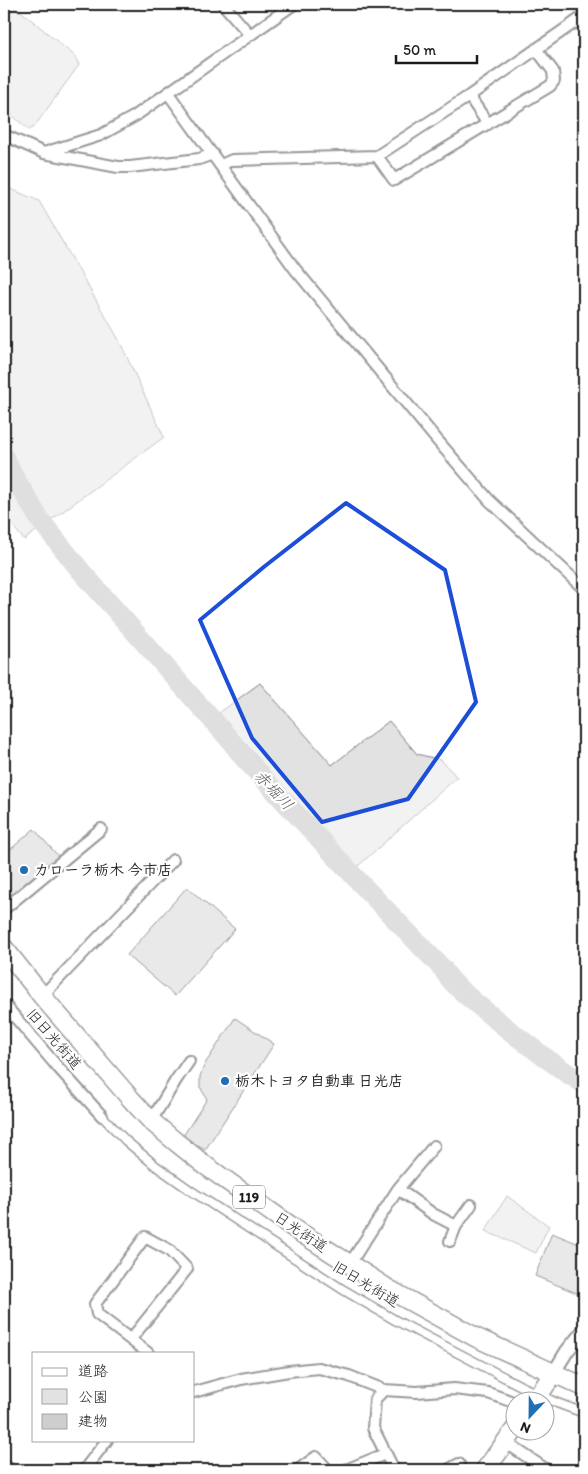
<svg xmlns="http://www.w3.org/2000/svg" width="588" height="1474" font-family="Itim,'Klee One',sans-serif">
	<rect width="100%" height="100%" fill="#fff"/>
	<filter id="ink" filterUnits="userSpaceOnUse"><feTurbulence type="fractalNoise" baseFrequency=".02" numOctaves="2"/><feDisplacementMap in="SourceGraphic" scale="10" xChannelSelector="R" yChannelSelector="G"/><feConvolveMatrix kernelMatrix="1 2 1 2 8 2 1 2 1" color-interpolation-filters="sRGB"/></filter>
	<g filter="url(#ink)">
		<!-- green -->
		<path fill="#e2e2e2" stroke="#7f7f7f" d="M17,8L75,56L79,65L34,127L29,130L4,108V21L10,11Z
			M4,186L39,201L119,340L164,437L24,540L15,529L4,509Z
			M260,683L332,765L389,721L417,754L441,760L457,777L357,867L308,816L219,713Z
			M507,1196L549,1226L536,1253L485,1231Z"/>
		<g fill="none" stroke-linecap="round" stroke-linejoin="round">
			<!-- river -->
			<path stroke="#b8b8b8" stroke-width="20" d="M4,457L18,485H19L40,520L81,571L230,740L243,757L366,889L443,969C451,984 471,999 484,1010C516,1036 549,1062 584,1084"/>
		</g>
		<!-- building -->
		<path fill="#cecece" stroke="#1c1c1c" d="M34,829L59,857L4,905V886L5,885L4,883V855Z
			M187,887L235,929L175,996L127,955Z
			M235,1018L274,1044L205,1150L183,1136L207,1099L200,1087V1076L205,1064Z
			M552,1233L584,1246V1296L535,1276Z"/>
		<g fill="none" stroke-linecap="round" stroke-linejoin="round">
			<!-- pedestrian casing -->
			<g stroke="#1c1c1c" stroke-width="11">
				<path id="pedestrian" d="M102,1116L126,1141L156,1166L190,1190L342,1289L395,1320L521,1386L557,1403L584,1413"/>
			</g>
			<!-- minor casing -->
			<g stroke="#1c1c1c" stroke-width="14">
				<path id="minor" d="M223,4L250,35
					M168,93L295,269L437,440L489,500L584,589
					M469,96L488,124
					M4,135L44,153L118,167H130L199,159L213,154
					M44,153L101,135L135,116L294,4
					M377,156L394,180L550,86L554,81L553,71L536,49
					M221,165L232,160L377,156L469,96L584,16
					M4,909L101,829
					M42,996L173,860
					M4,1004L55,1064L102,1116
					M151,1121L176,1080L189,1061
					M398,1189L433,1214L456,1226
					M450,1241L456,1226L471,1205
					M349,1265L398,1189L434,1146
					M131,1339L187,1269L169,1250L145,1237L95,1304L97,1314L148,1353
					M384,1390L375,1399L373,1428L394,1470
					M194,1392L241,1379L289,1371L319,1368L349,1376L384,1390L417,1392L454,1389L488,1393L516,1403
					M505,1442L547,1470
					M84,1470L107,1440
					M298,1470L316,1457L328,1470
					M346,1470L385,1454
					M448,1470L459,1464"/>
			</g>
			<!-- tertiary casing -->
			<g stroke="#1c1c1c" stroke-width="16">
				<path id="tertiary" d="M553,1374L567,1351L584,1330
					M4,1466L9,1470"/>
			</g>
			<!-- trunk casing -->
			<g stroke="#1c1c1c" stroke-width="21">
				<path id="trunk" d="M4,948L42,996L130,1098L151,1121L176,1142L206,1166L298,1231L390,1290L477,1338L584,1387
					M534,1402L553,1374
					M485,1470L516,1428"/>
			</g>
			<!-- pedestrian -->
			<use href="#pedestrian" stroke="#fff" stroke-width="8"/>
			<!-- minor -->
			<use href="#minor" stroke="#fff" stroke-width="10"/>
			<!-- tertiary -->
			<use href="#tertiary" stroke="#fff" stroke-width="12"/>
			<!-- trunk -->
			<use href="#trunk" stroke="#fff" stroke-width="18"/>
		</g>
	</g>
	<!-- marked area -->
	<path d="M0 0H588V1474H0ZM346,503L445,570L476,702L408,799L322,822L252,738L200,620L265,566Z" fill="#fff" fill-opacity=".55" fill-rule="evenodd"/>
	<path fill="none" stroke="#1d4ed8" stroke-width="4" stroke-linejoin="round" d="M346,503L445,570L476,702L408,799L322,822L252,738L200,620L265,566Z"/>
	<!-- markers -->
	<g fill="#1f6fb2" stroke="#fff" stroke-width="2">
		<circle cx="24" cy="870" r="5"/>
		<circle cx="225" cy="1081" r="5"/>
	</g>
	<g text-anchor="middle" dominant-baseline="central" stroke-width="4.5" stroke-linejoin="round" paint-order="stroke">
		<!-- shield labels -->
		<rect fill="#fff" stroke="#606060" stroke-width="1" x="233" y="1185.5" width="32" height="23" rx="4"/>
		<g font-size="14" font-weight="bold" fill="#1c1c1c">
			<text x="249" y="1197">119</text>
		</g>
		<!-- poi labels -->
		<g font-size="15" font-weight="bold" fill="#1c1c1c" stroke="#fff" text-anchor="start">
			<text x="34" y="870">カローラ栃木 今市店</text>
			<text x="235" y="1081">栃木トヨタ自動車 日光店</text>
		</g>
		<!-- street labels -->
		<g font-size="15" fill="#1c1c1c" stroke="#fff">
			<text transform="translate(54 1039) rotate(49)">旧日光街道</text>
			<text transform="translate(301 1232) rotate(34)">日光街道</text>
			<text transform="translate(366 1284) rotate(31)">旧日光街道</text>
		</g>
		<!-- water labels -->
		<g font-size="16" font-style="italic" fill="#5a5a5a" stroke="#fff">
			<text transform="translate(274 790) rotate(47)">赤堀川</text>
		</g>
	</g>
	<!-- margin -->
	<rect width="588" height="1474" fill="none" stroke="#fff" stroke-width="20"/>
	<rect x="10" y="10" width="568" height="1454" fill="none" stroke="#1c1c1c" stroke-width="2" filter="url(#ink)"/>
	<!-- legend -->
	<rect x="32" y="1352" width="162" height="90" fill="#ffffff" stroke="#a4a4a4"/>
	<rect x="42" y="1368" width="25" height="8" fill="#ffffff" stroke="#a4a4a4"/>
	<text x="78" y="1376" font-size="15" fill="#1c1c1c">道路</text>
	<rect x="42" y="1389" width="25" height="15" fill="#e2e2e2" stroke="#a4a4a4"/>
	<text x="78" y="1402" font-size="15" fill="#1c1c1c">公園</text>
	<rect x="42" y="1414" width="25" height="15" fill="#cecece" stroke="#a4a4a4"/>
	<text x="78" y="1426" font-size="15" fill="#1c1c1c">建物</text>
	<!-- north arrow -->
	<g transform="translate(530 1416) rotate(202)"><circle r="24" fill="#ffffff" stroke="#a4a4a4"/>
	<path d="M0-4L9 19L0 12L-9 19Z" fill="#1f6fb2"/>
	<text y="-8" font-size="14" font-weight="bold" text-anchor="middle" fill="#1c1c1c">N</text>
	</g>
	<!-- scale -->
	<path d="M396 55v8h81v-8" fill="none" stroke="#1c1c1c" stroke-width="2.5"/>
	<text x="403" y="55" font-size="15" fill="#1c1c1c" stroke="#ffffff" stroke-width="4" paint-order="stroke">50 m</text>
</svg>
